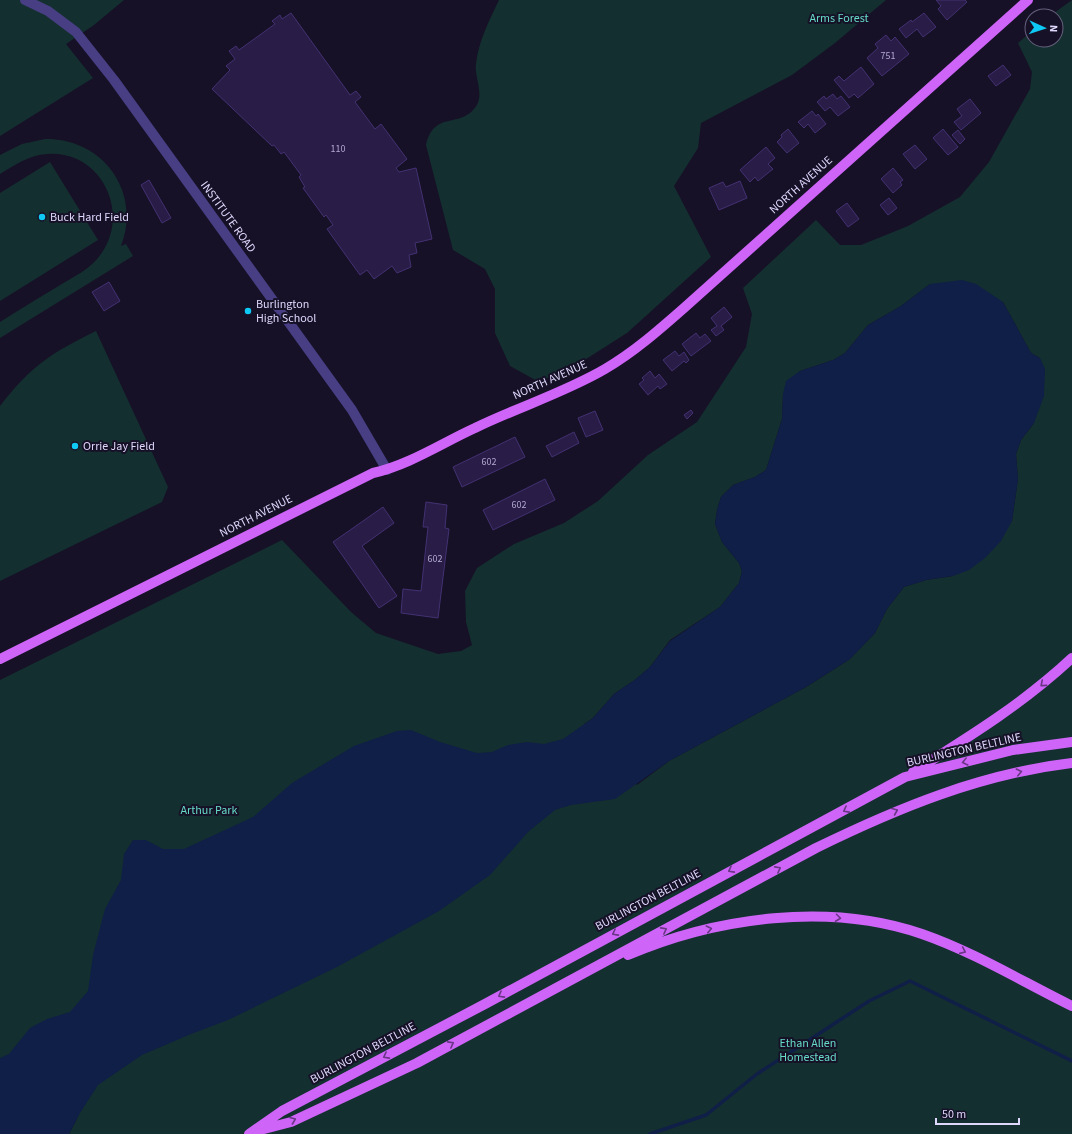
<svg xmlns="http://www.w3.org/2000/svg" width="1072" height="1134" font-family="'Source Sans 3',sans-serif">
	<rect width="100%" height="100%" fill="#161127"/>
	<!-- green -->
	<path fill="#142f30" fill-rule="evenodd" d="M0,0H124L94,25L66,44L93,78L0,136Z
		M499,0H886L835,43L792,75L701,123L698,148L674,186L711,257L627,333L583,361L539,382L510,366L495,333V289L485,269L453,250L426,145C434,111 458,128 474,109C486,96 474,78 476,64C478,42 490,19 499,0Z
		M1072,0V1134H69L77,1119L0,1134V680L282,540L351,612L376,633L438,654L461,651L472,645L466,622L465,591L477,568L514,544L564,523L598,501L648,455L697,422L746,347L752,314L743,288L816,220L840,245H861L908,226L960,197L989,162L1030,89L1032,72L1018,43L1032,31V40H1056V16H1050ZM930,284L1003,302L1031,353L1040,358L1034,423L1021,440L1016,454L1018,479L1012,521L953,576L926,580L904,587L887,609L875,633L850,659L806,687L669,761L637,785L584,724L593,718L614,694L636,679L650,667L670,640L720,607L739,583L742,571L739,563L722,542L715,524L717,510L721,497L733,485L755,477L766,470L782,419L783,394L800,371L833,360L845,353L868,325L901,306Z
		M45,139C103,138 142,192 121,246L126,244L133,256L0,338V322C19,310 38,298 57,287C73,277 91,269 101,254C131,212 101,150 47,154C29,155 15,165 0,174V155L22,144Z
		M50,162L98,240L0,301V193Z
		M96,331L168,487L162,502L0,581V406C31,366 51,353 96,331Z"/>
	<!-- water -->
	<path fill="#0f1f47" d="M962,280L976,284L1003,302L1031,353L1040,358L1045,369L1044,396L1034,423L1021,440L1016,454L1018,479L1012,521L1001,541L985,558L969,570L953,576L926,580L904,587L887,609L875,633L850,659L806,687L669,761L615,799L571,805L555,810L528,832L490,875L439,911L337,967L228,1020L191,1034L142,1055L98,1085L80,1113L69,1134H0V1058L9,1054L30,1028L47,1019L70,1012L88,991L93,955L105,909L121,880L124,854L133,840H146L163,849H184L253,817L292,783L354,746L397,731L411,730L440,742L477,753L492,752L508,745L527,742L544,744L563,739L593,718L614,694L636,679L650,667L670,641L720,607L739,583L742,571L739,563L722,542L715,524L717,510L721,497L733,485L755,477L766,470L782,419L783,394L786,381L800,371L833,360L845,353L868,325L901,306L930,284Z"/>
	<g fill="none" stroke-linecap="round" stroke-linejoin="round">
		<!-- stream -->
		<path stroke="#0f1f47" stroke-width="3.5" d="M650,1134L706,1115L757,1074L869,1001L910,981L1072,1061"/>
	</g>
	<!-- building -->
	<path fill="#291d47" stroke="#433172" d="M936,0H965L967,2L947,20L938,9L941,6Z
		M291,13L350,95L356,91L361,97L355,102L375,129L381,124L407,159L396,168L399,172L416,168L432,239L415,243L417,253L409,255L411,267L397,273L392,266L374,279L367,270L360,275L327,229L333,225L326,215L324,217L303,188L305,187L299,177L301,175L284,152L281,154L274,145L272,146L212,89L230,70L226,66L235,59L229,51L236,46L239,50L275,24L272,21L280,15L282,19Z
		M924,13L936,27L923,37L917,29L906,38L899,29L911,20L912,22Z
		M886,35L891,41L895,37L909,54L882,76L867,58L878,48L875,44Z
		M1003,65L1011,75L996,86L988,76Z
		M861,67L874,84L858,98L854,94L849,98L834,80L839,76L844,81Z
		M833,94L837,99L841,96L850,107L838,116L830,107L825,111L817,102L824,96L826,99Z
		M970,99L981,113L961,130L954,122L962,116L957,109Z
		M812,111L816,116L818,114L826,124L815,133L808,124L804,128L798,122Z
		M788,129L799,143L787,153L777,142L782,137L781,135Z
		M943,129L958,147L948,155L933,138Z
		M958,130L965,139L960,144L952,135Z
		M915,145L927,159L915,169L903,154Z
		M766,147L775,158L768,164L773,169L758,181L755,177L750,182L740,170Z
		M893,168L903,180L900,182L902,185L893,193L881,179Z
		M149,180L171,218L162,223L141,185Z
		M740,181L747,198L719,210L709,188L723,182L726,187Z
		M889,198L897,208L888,215L880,205Z
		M847,203L859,219L848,227L836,211Z
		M109,282L120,301L104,311L92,292Z
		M724,307L732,317L721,326L724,330L716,336L711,330L717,326L711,318Z
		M696,333L700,338L705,334L711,341L691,356L682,344Z
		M675,351L679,356L684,352L689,360L686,363L684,361L672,371L663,360Z
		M650,371L655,378L659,374L667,384L660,389L658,386L648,395L639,384L644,380L642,378Z
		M691,410L693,413L687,419L684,415Z
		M595,411L603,430L586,437L578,418Z
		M574,432L579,443L552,457L546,446Z
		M515,437L525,457L462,487L453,467Z
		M545,479L555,500L493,530L483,510Z
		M426,502L447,505L445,528L449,529L438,618L401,613L403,589L421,591L428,527H423Z
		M383,507L394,523L362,546L397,596L379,608L333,542Z"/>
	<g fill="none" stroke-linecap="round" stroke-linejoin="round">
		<!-- minor -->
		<path stroke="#473e83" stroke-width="10" d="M25,0L48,11L76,32L114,80L352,410L387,470"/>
		<!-- major -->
		<path stroke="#ce64f8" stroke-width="10" d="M0,659L373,473C409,465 442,443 475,428C518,407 564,393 605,369C634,352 659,330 684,308L1028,0
			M913,772C969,737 1024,703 1072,658
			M628,955C717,917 829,902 922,934C974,952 1023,982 1072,1006
			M260,1130L291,1122L417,1063L816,848C898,808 980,774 1072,763
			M249,1134L282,1111L485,1004L905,777L1013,750L1072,742"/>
	</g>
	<!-- one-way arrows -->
	<defs><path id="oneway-chevron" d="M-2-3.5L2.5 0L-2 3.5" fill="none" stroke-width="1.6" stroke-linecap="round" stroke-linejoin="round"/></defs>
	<g stroke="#693685">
		<use href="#oneway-chevron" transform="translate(1043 684) rotate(140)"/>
		<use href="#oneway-chevron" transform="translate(965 762) rotate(166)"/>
		<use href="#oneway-chevron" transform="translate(1019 772) rotate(-13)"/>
		<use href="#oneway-chevron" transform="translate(846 810) rotate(152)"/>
		<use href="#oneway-chevron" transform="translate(895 811) rotate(-23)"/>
		<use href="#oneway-chevron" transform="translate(778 869) rotate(-28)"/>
		<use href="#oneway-chevron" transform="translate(731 870) rotate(152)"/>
		<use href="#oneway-chevron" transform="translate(838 918) rotate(7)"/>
		<use href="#oneway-chevron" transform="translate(709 929) rotate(-13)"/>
		<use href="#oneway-chevron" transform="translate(664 930) rotate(-28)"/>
		<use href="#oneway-chevron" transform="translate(615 933) rotate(152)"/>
		<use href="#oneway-chevron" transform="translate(963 951) rotate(24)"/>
		<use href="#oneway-chevron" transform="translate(501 995) rotate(151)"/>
		<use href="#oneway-chevron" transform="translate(451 1044) rotate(-28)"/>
		<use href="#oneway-chevron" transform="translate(386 1056) rotate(152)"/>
		<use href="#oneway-chevron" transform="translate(293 1120) rotate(-21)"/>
	</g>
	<!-- markers -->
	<g fill="#0dc9f4" stroke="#161127" stroke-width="1.5">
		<circle cx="42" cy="217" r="4"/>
		<circle cx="248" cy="311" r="4"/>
		<circle cx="75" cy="446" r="4"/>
	</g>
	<g text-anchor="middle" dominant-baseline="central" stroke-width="4" stroke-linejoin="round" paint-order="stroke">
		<!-- number labels -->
		<g font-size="10" fill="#b2a9d0">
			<text x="888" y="56">751</text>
			<text x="338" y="149">110</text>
			<text x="489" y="462">602</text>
			<text x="519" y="505">602</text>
			<text x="435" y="559">602</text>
		</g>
		<!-- park labels -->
		<g font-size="12" fill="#66dbc8" stroke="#161127">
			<text x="839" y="18">Arms Forest</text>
			<text x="209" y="810">Arthur Park</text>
			<text x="808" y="1043">Ethan Allen<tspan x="808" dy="14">Homestead</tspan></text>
		</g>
		<!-- street labels -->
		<g font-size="12" fill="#dfd8fd" stroke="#161127">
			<text transform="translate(801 185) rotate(-42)">NORTH AVENUE</text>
			<text transform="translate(228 217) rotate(54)">INSTITUTE ROAD</text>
			<text transform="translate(550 380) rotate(-24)">NORTH AVENUE</text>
			<text transform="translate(256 516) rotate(-27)">NORTH AVENUE</text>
			<text transform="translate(964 750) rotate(-13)">BURLINGTON BELTLINE</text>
			<text transform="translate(648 900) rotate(-28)">BURLINGTON BELTLINE</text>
			<text transform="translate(363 1053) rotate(-28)">BURLINGTON BELTLINE</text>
		</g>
		<!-- poi labels -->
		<g font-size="12" fill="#dfd8fd" stroke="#161127" text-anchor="start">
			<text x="50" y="217">Buck Hard Field</text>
			<text x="256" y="304">Burlington<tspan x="256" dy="14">High School</tspan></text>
			<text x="83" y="446">Orrie Jay Field</text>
		</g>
	</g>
	<!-- north arrow -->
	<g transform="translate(1044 28) rotate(93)"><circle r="19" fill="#161127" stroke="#66617d"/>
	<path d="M0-3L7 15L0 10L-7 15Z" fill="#0dc9f4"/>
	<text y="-6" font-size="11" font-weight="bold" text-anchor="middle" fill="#dfd8fd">N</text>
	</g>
	<!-- scale -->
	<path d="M936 1118v6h83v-6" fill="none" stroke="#dfd8fd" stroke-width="2"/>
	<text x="942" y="1118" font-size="12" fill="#dfd8fd" stroke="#161127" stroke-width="3" paint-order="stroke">50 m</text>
</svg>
